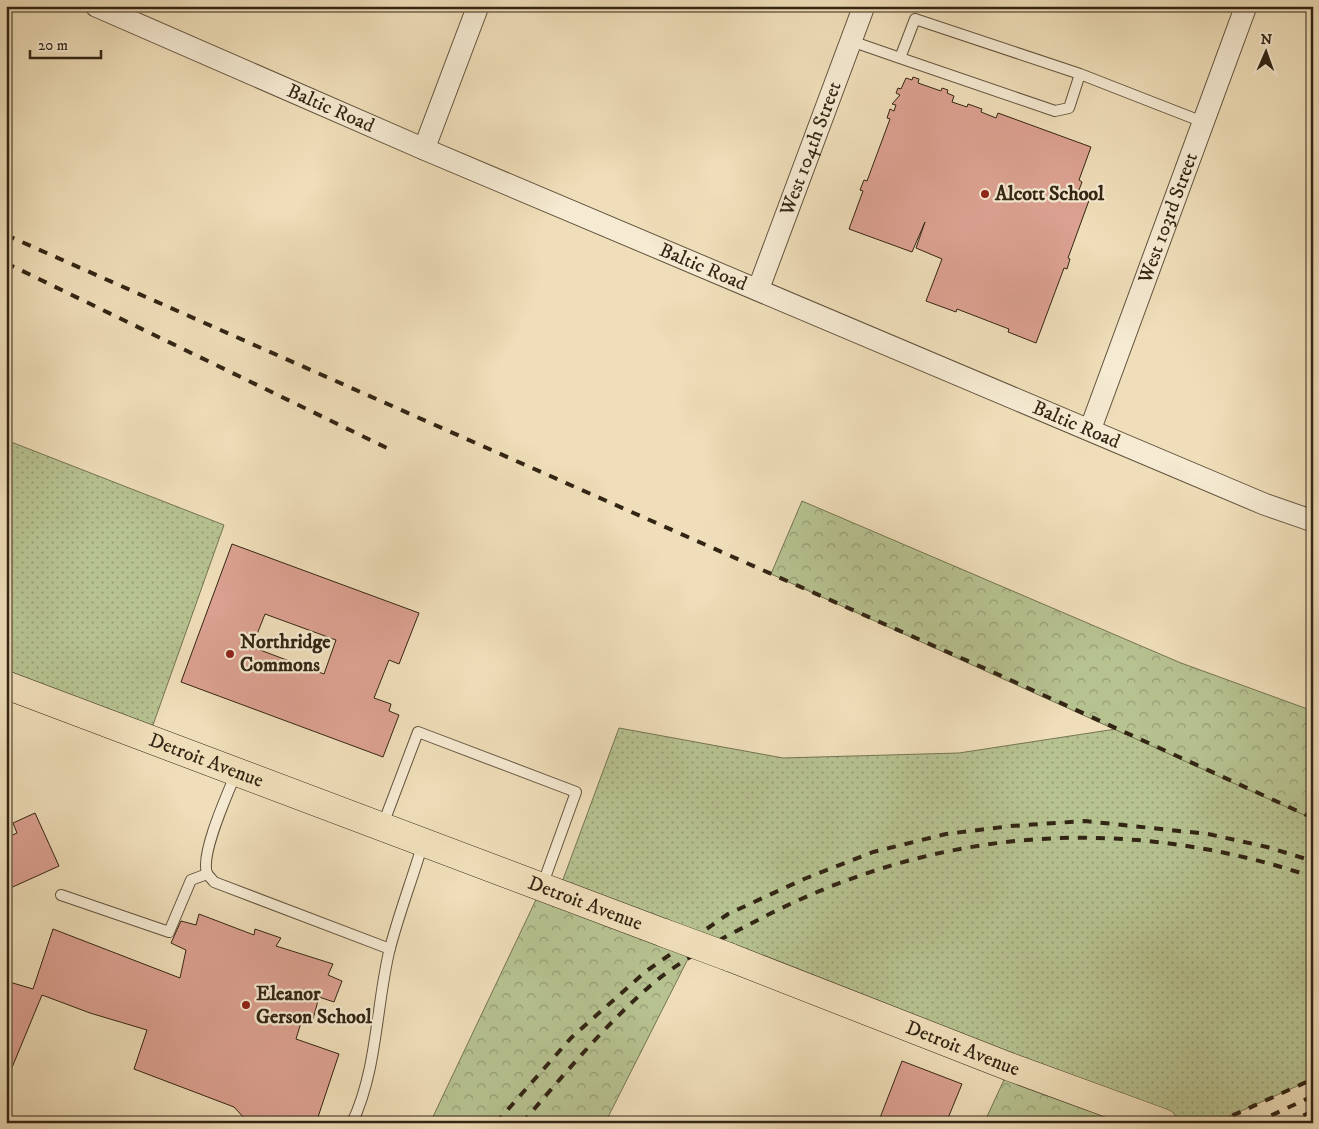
<svg xmlns="http://www.w3.org/2000/svg" width="1319" height="1129" font-family="'IM FELL DW Pica',serif">
	<defs>
		<pattern id="grass-dots" width="8" height="8" patternUnits="userSpaceOnUse" patternTransform="scale(1.25)"><rect width="8" height="8" fill="#b7c291"/><path d="M2 2h.1M6 6h.1" fill="none" stroke="#959d75" stroke-width="1.8" stroke-linecap="round"/></pattern>
		<pattern id="forest-crowns" width="20" height="18" patternUnits="userSpaceOnUse" patternTransform="scale(1.25)"><rect width="20" height="18" fill="#b7c291"/><path d="M2 6a3 3 0 1 1 6 0M12 15a3 3 0 1 1 6 0" fill="none" stroke="#959d75"/></pattern>
	</defs>
	<rect width="100%" height="100%" fill="#efdeb9"/>
	<filter id="stains"><feTurbulence type="fractalNoise" baseFrequency=".004" numOctaves="4"/><feColorMatrix values="0 0 0 0 .2 0 0 0 0 .09 0 0 0 0 .02 0 0 0 .5 -.17"/></filter>
	<radialGradient id="worn" r=".72"><stop offset=".6" stop-color="#630" stop-opacity="0"/><stop offset="1" stop-color="#630" stop-opacity=".3"/></radialGradient>
	<!-- grass -->
	<path fill="url(#grass-dots)" stroke="#757452" d="M6,440L224,525L148,739L6,685Z
		M619,728L783,758L959,753L1116,729L1313,818V1079L1214,1123H1163L558,893Z"/>
	<!-- forest -->
	<path fill="url(#forest-crowns)" stroke="#757452" d="M802,501L1181,663L1313,711V819L771,574Z
		M542,887L695,945L605,1123H430Z
		M1010,1067L1163,1123H984Z"/>
	<!-- building -->
	<path fill="#dca191" stroke="#332514" fill-rule="evenodd" d="M913,77L919,79L918,83L941,91L942,88L948,90L947,93L954,96L952,102L967,107L968,104L982,109L981,112L996,118L998,113L1091,147L1079,180L1082,182L1079,190L1091,195L1068,258L1070,259L1067,269L1064,268L1036,343L1008,332L1009,329L957,309L956,312L926,301L942,259L916,248L925,222L912,252L849,229L863,191L860,190L864,180L867,181L890,119L887,118L890,109L894,111L896,105L892,104L900,95L896,93L898,88L901,89L906,78L912,80Z
		M232,544L419,613L399,664L389,660L374,698L391,704L389,711L399,715L383,757L181,682ZM265,614L336,640L324,674L252,647Z
		M35,813L59,866L6,890V838L17,833L13,823Z
		M199,914L254,935L255,929L281,938L276,946L333,964L328,975L342,981L334,1002L319,997L313,1019L303,1016L296,1039L339,1054L316,1123H243L245,1119L234,1107L134,1069L147,1030L90,1013L42,995L6,1082V981L33,989L53,929L180,978L186,950L171,943L181,921L196,925Z
		M902,1061L962,1084L946,1123H878Z"/>
	<g fill="none" stroke-linecap="round" stroke-linejoin="round">
		<!-- lane casing -->
		<g stroke="#62533d" stroke-width="12">
			<path id="lane" d="M851,41L900,58L1055,111L1069,108L1080,74L915,19L900,58
				M1080,74L1203,122
				M236,773C228,793 200,854 207,873C208,876 212,879 214,882L390,949
				M382,827L418,732L576,792L542,886
				M61,895L169,932L191,880L207,874
				M352,1123C377,1071 376,1008 389,952C398,916 412,880 423,843"/>
		</g>
		<!-- street casing -->
		<g stroke="#62533d" stroke-width="23">
			<g id="street">
				<path id="s1" d="M96,6L424,149L1264,504L1313,521"/>
				<path d="M424,149L478,6"/>
				<path id="s2" d="M758,290L864,6"/>
				<path id="s3" d="M1090,430L1246,6"/>
			</g>
		</g>
		<!-- primary casing -->
		<g stroke="#332514" stroke-width="29">
			<g id="primary">
				<path id="s4" d="M6,685L664,933"/>
				<path id="s5" d="M729,957L1010,1067L1163,1123"/>
			</g>
		</g>
		<!-- lane -->
		<use href="#lane" stroke="#f5ead2" stroke-width="10"/>
		<!-- street -->
		<use href="#street" stroke="#f5ead2" stroke-width="21"/>
		<!-- primary -->
		<use href="#primary" stroke="#efdeb9" stroke-width="28"/>
		<!-- rail -->
		<path stroke="#332514" stroke-width="4" stroke-dasharray="9 9" stroke-linecap="butt" d="M6,235L995,673L1313,818
			M6,263L389,449
			M496,1123L571,1038L645,972L728,914L804,879L873,852L946,834L1011,826L1085,821L1208,834L1267,847L1313,861
			M522,1123C563,1076 603,1027 650,986C680,960 721,939 756,921C934,827 1123,813 1313,877
			M1216,1123L1313,1079
			M1255,1123L1313,1096
			M1287,1123L1313,1111"/>
		<!-- primary-bridge casing -->
		<g stroke="#332514" stroke-width="29" stroke-linecap="butt">
			<path id="primary-bridge" d="M664,933L729,957"/>
		</g>
		<!-- primary-bridge -->
		<use href="#primary-bridge" stroke="#efdeb9" stroke-width="28"/>
	</g>
	<!-- markers -->
	<g fill="#8f2418" stroke="#f5ead2" stroke-width="2">
		<circle cx="985" cy="194" r="5"/>
		<circle cx="230" cy="654" r="5"/>
		<circle cx="246" cy="1005" r="5"/>
	</g>
	<g text-anchor="middle" dominant-baseline="central" stroke-width="4.5" stroke-linejoin="round" paint-order="stroke">
		<!-- street labels -->
		<g font-size="20" fill="#332514" stroke="#f5ead2">
			<text stroke="none"><textPath href="#s1" startOffset="256">Baltic Road</textPath></text>
			<text stroke="none"><textPath href="#s2" startOffset="151">West 104th Street</textPath></text>
			<text stroke="none"><textPath href="#s3" startOffset="226">West 103rd Street</textPath></text>
			<text stroke="none"><textPath href="#s1" startOffset="661">Baltic Road</textPath></text>
			<text stroke="none"><textPath href="#s1" startOffset="1066">Baltic Road</textPath></text>
			<text stroke="none"><textPath href="#s4" startOffset="214">Detroit Avenue</textPath></text>
			<text stroke="none"><textPath href="#s4" startOffset="619">Detroit Avenue</textPath></text>
			<text stroke="none"><textPath href="#s5" startOffset="251">Detroit Avenue</textPath></text>
		</g>
		<!-- poi labels -->
		<g font-size="20" font-weight="bold" fill="#332514" stroke="#f5ead2" text-anchor="start">
			<text x="995" y="194">Alcott School</text>
			<text x="240" y="642">Northridge<tspan x="240" dy="23">Commons</tspan></text>
			<text x="256" y="994">Eleanor<tspan x="256" dy="23">Gerson School</tspan></text>
		</g>
	</g>
	<!-- margin -->
	<rect width="1319" height="1129" fill="none" stroke="#efdeb9" stroke-width="25"/>
	<rect x="8" y="8" width="1304" height="1114" fill="none" stroke="#332514" stroke-width="2.5"/>
	<rect x="12" y="12" width="1294" height="1104" fill="none" stroke="#332514"/>
	<!-- north arrow -->
	<g transform="translate(1266 52) rotate(2)" stroke="#f5ead2" stroke-width="4" paint-order="stroke">
	<path d="M0-4L9 19L0 12L-9 19Z" fill="#332514"/>
	<text y="-8" font-size="14" font-weight="bold" text-anchor="middle" fill="#332514">N</text>
	</g>
	<!-- scale -->
	<path d="M30 50v8h71v-8" fill="none" stroke="#332514" stroke-width="2.5"/>
	<text x="38" y="50" font-size="15" fill="#332514" stroke="#f5ead2" stroke-width="4" paint-order="stroke">20 m</text>
	<rect width="100%" height="100%" filter="url(#stains)"/>
	<rect width="100%" height="100%" fill="url(#worn)"/>
</svg>
